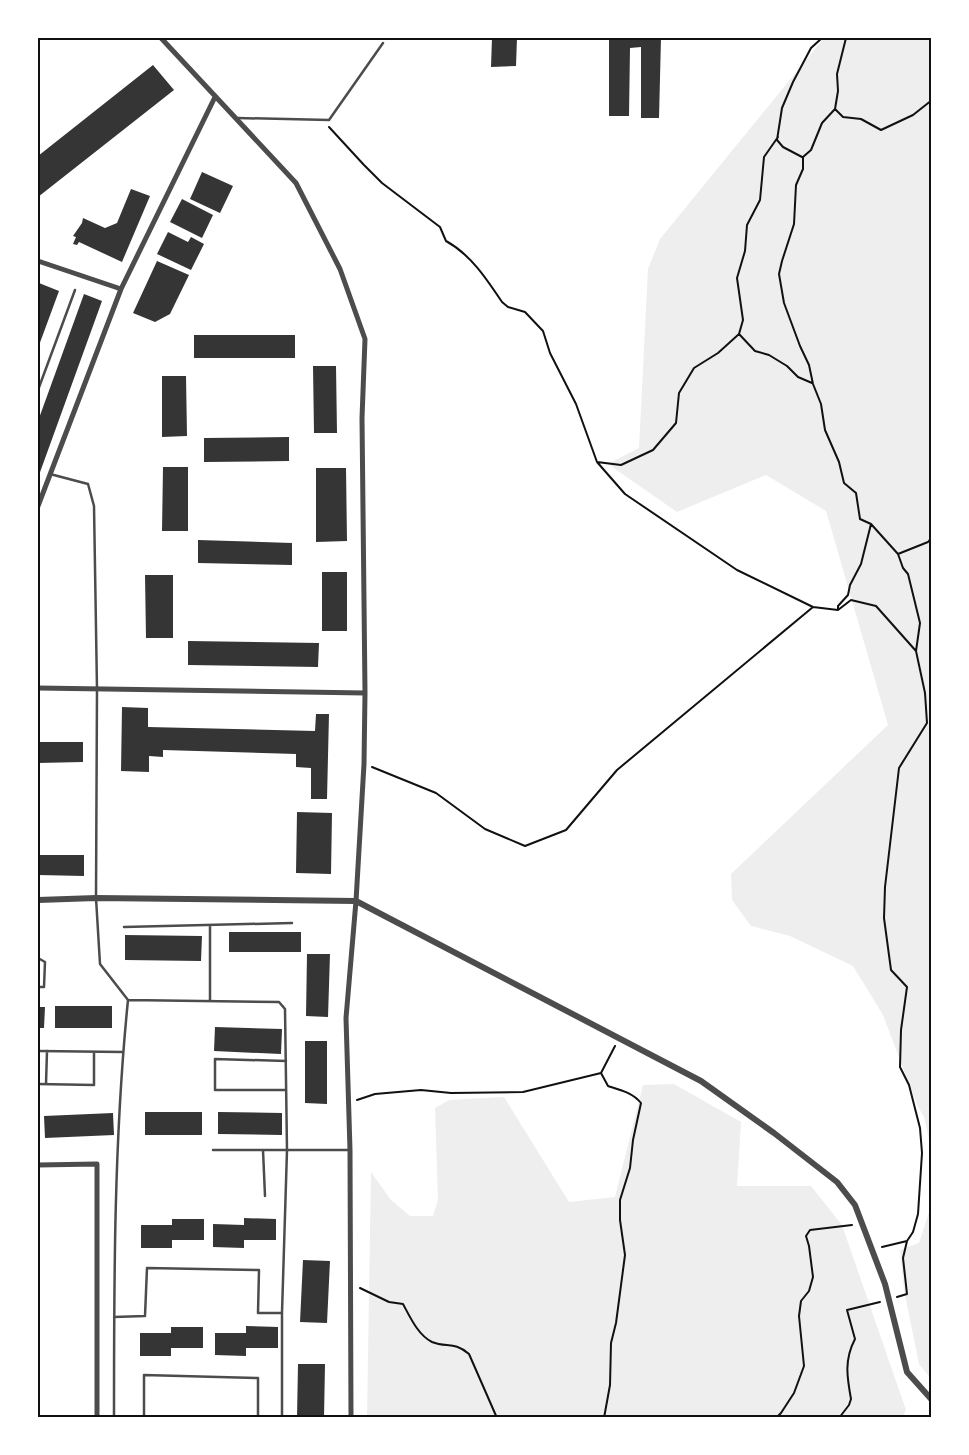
<svg xmlns="http://www.w3.org/2000/svg" width="969" height="1455" font-family="Barlow,sans-serif">
	<rect width="100%" height="100%" fill="#fff"/>
	<!-- green -->
	<path fill="#eee" d="M824,38H931V1148L924,1117L917,1105L883,1015L853,966L790,936L751,926L732,900L731,874L888,725L826,511L766,475L677,512L608,464L639,448L648,269L660,239Z
		M674,1084L741,1122L737,1186H811L842,1225L906,1410L902,1418H367L371,1172L391,1200L410,1216H433L438,1200L435,1108L449,1100L504,1097L569,1202L615,1197L643,1085Z
		M931,1186V1379L919,1364L904,1290L900,1250L919,1243L931,1206Z"/>
	<!-- building -->
	<path fill="#353535" d="M492,38H517L516,66L491,67Z
		M609,38H661L659,118H641V47L630,48L629,116H609Z
		M153,65L174,90L38,197V156Z
		M202,172L233,186L220,213L190,199Z
		M131,189L150,196L122,262L79,242L77,245L73,244L76,237L73,236L82,223L83,218L105,228L117,223Z
		M182,199L213,215L202,238L170,222Z
		M168,232L188,242L191,237L204,244L191,270L157,254Z
		M157,261L189,275L170,314L155,322L133,313Z
		M39,283L59,291L38,348V286Z
		M84,294L102,301L39,475L38,474V421Z
		M194,335H295V358H194Z
		M313,366H336L337,433H314Z
		M162,376H186L187,436L162,437Z
		M289,437V461L204,462V438Z
		M163,467H188V531H162Z
		M316,468H346L347,541L316,542Z
		M198,540L292,543V565L198,563Z
		M322,572H347V631H322Z
		M145,575H173V638H146Z
		M188,641L319,643L318,667L188,665Z
		M122,707L148,708V727L315,731L316,714H329L327,799H311V768L296,767V754L163,750V757L149,756V772L121,771Z
		M38,742H83V762L38,763Z
		M297,812L332,813L331,874L296,873Z
		M38,855H84V876L38,875Z
		M229,932H301V952H229Z
		M125,935L202,936L201,961L125,960Z
		M307,954H330L328,1017L306,1016Z
		M55,1006H112V1028H55Z
		M38,1007H45L44,1028H38Z
		M215,1027L282,1029L281,1054L214,1051Z
		M305,1041H327V1104L305,1103Z
		M145,1112H202V1135H145Z
		M218,1112L282,1113V1135L218,1134Z
		M113,1113L114,1135L45,1138L44,1116Z
		M244,1218L276,1219V1240H244V1248L213,1247V1224L244,1225Z
		M172,1219H204V1240H172V1248H141V1225H172Z
		M303,1260L330,1261L327,1323L300,1322Z
		M246,1326L278,1327V1348H246V1356L215,1355V1333H246Z
		M171,1327H203V1348H171V1356H140V1333H171Z
		M298,1364H325L324,1418H297Z"/>
	<g fill="none" stroke-linecap="round" stroke-linejoin="round">
		<!-- path -->
		<path stroke="#111" stroke-width="2" d="M846,38L837,74L838,91L835,109L822,123L811,150L803,157V169L796,185L794,224L782,261L779,274L784,303L800,346L809,365L813,384L821,404L825,430L839,462L844,483L856,493L860,519L871,524L898,554
			M835,109L843,117L861,119L881,130L913,115L932,100
			M329,127L364,165L382,183L440,227L446,241C470,254 486,278 502,302L508,307L525,312L543,331L550,353L576,404L597,462L625,494L737,570L813,607L838,610L851,600L876,606L916,651L925,693L927,723L899,768L885,887L884,918L891,970L907,987L901,1030L900,1067L909,1085L920,1128L922,1153L918,1214L913,1232L907,1241L882,1247
			M802,157L783,147L777,140L782,108L793,82L811,48L822,38
			M739,334L755,351L769,355L787,366L798,377L812,383
			M597,462L621,465L653,450L676,423L679,393L694,368L718,353L739,334L743,320L737,278L745,251L747,225L760,200L764,157L778,137
			M838,609V606L848,595L850,585L861,564L871,524
			M916,651L920,623L908,574L903,568L898,554L928,542L932,537
			M372,767L436,793L485,829L525,846L566,830L617,770L813,607
			M601,1073L608,1086C621,1090 633,1093 641,1103L633,1140L630,1168L620,1200V1220L625,1255L616,1323L611,1343L610,1385L604,1418
			M601,1073L615,1046
			M357,1100L375,1094L421,1090L451,1093L523,1092L601,1073
			M360,1288L389,1302L403,1304C410,1317 418,1335 432,1342C447,1348 454,1341 469,1354L497,1418
			M897,1297L907,1294L903,1258L907,1241
			M776,1418L781,1413L794,1393L804,1366L799,1316L801,1301L809,1291L813,1277L809,1246L806,1236L810,1230L852,1225
			M839,1418L849,1405L851,1399C847,1377 844,1360 855,1339L847,1310L880,1302"/>
		<!-- service -->
		<path stroke="#4c4c4c" stroke-width="2.5" d="M237,118L329,120L383,43
			M38,390L75,290
			M50,474L88,484L94,506L97,689L96,898L100,964L128,1000C114,1138 114,1278 114,1418
			M210,925V1001
			M124,927L292,923
			M38,958L45,962L44,987H38
			M128,1000L279,1002L285,1009L287,1150H213
			M38,1051L123,1052
			M38,1084L94,1085V1052
			M46,1084L47,1051
			M285,1090H215V1059L286,1061
			M263,1150L265,1196
			M114,1317L145,1316L147,1268L259,1270L258,1313H282
			M144,1418V1375L258,1378V1417L274,1418
			M282,1418V1313L287,1150H349"/>
		<!-- minor -->
		<path stroke="#4c4c4c" stroke-width="5" d="M161,38L296,183L340,269L365,339L362,418L365,693L364,764L356,901L346,1018L350,1150L351,1418
			M38,261L121,289
			M38,506L121,289L215,97
			M38,688L365,693
			M38,1165L97,1164V1418"/>
		<!-- tertiary -->
		<path stroke="#4c4c4c" stroke-width="6" d="M38,900L96,898L356,901L701,1081L774,1133L837,1182L855,1205L885,1284L907,1372L932,1400"/>
	</g>
	<!-- border -->
	<rect width="969" height="1455" fill="none" stroke="#ffffff" stroke-width="78"/>
	<rect x="39" y="39" width="891" height="1377" fill="none" stroke="#111" stroke-width="2"/>
</svg>
